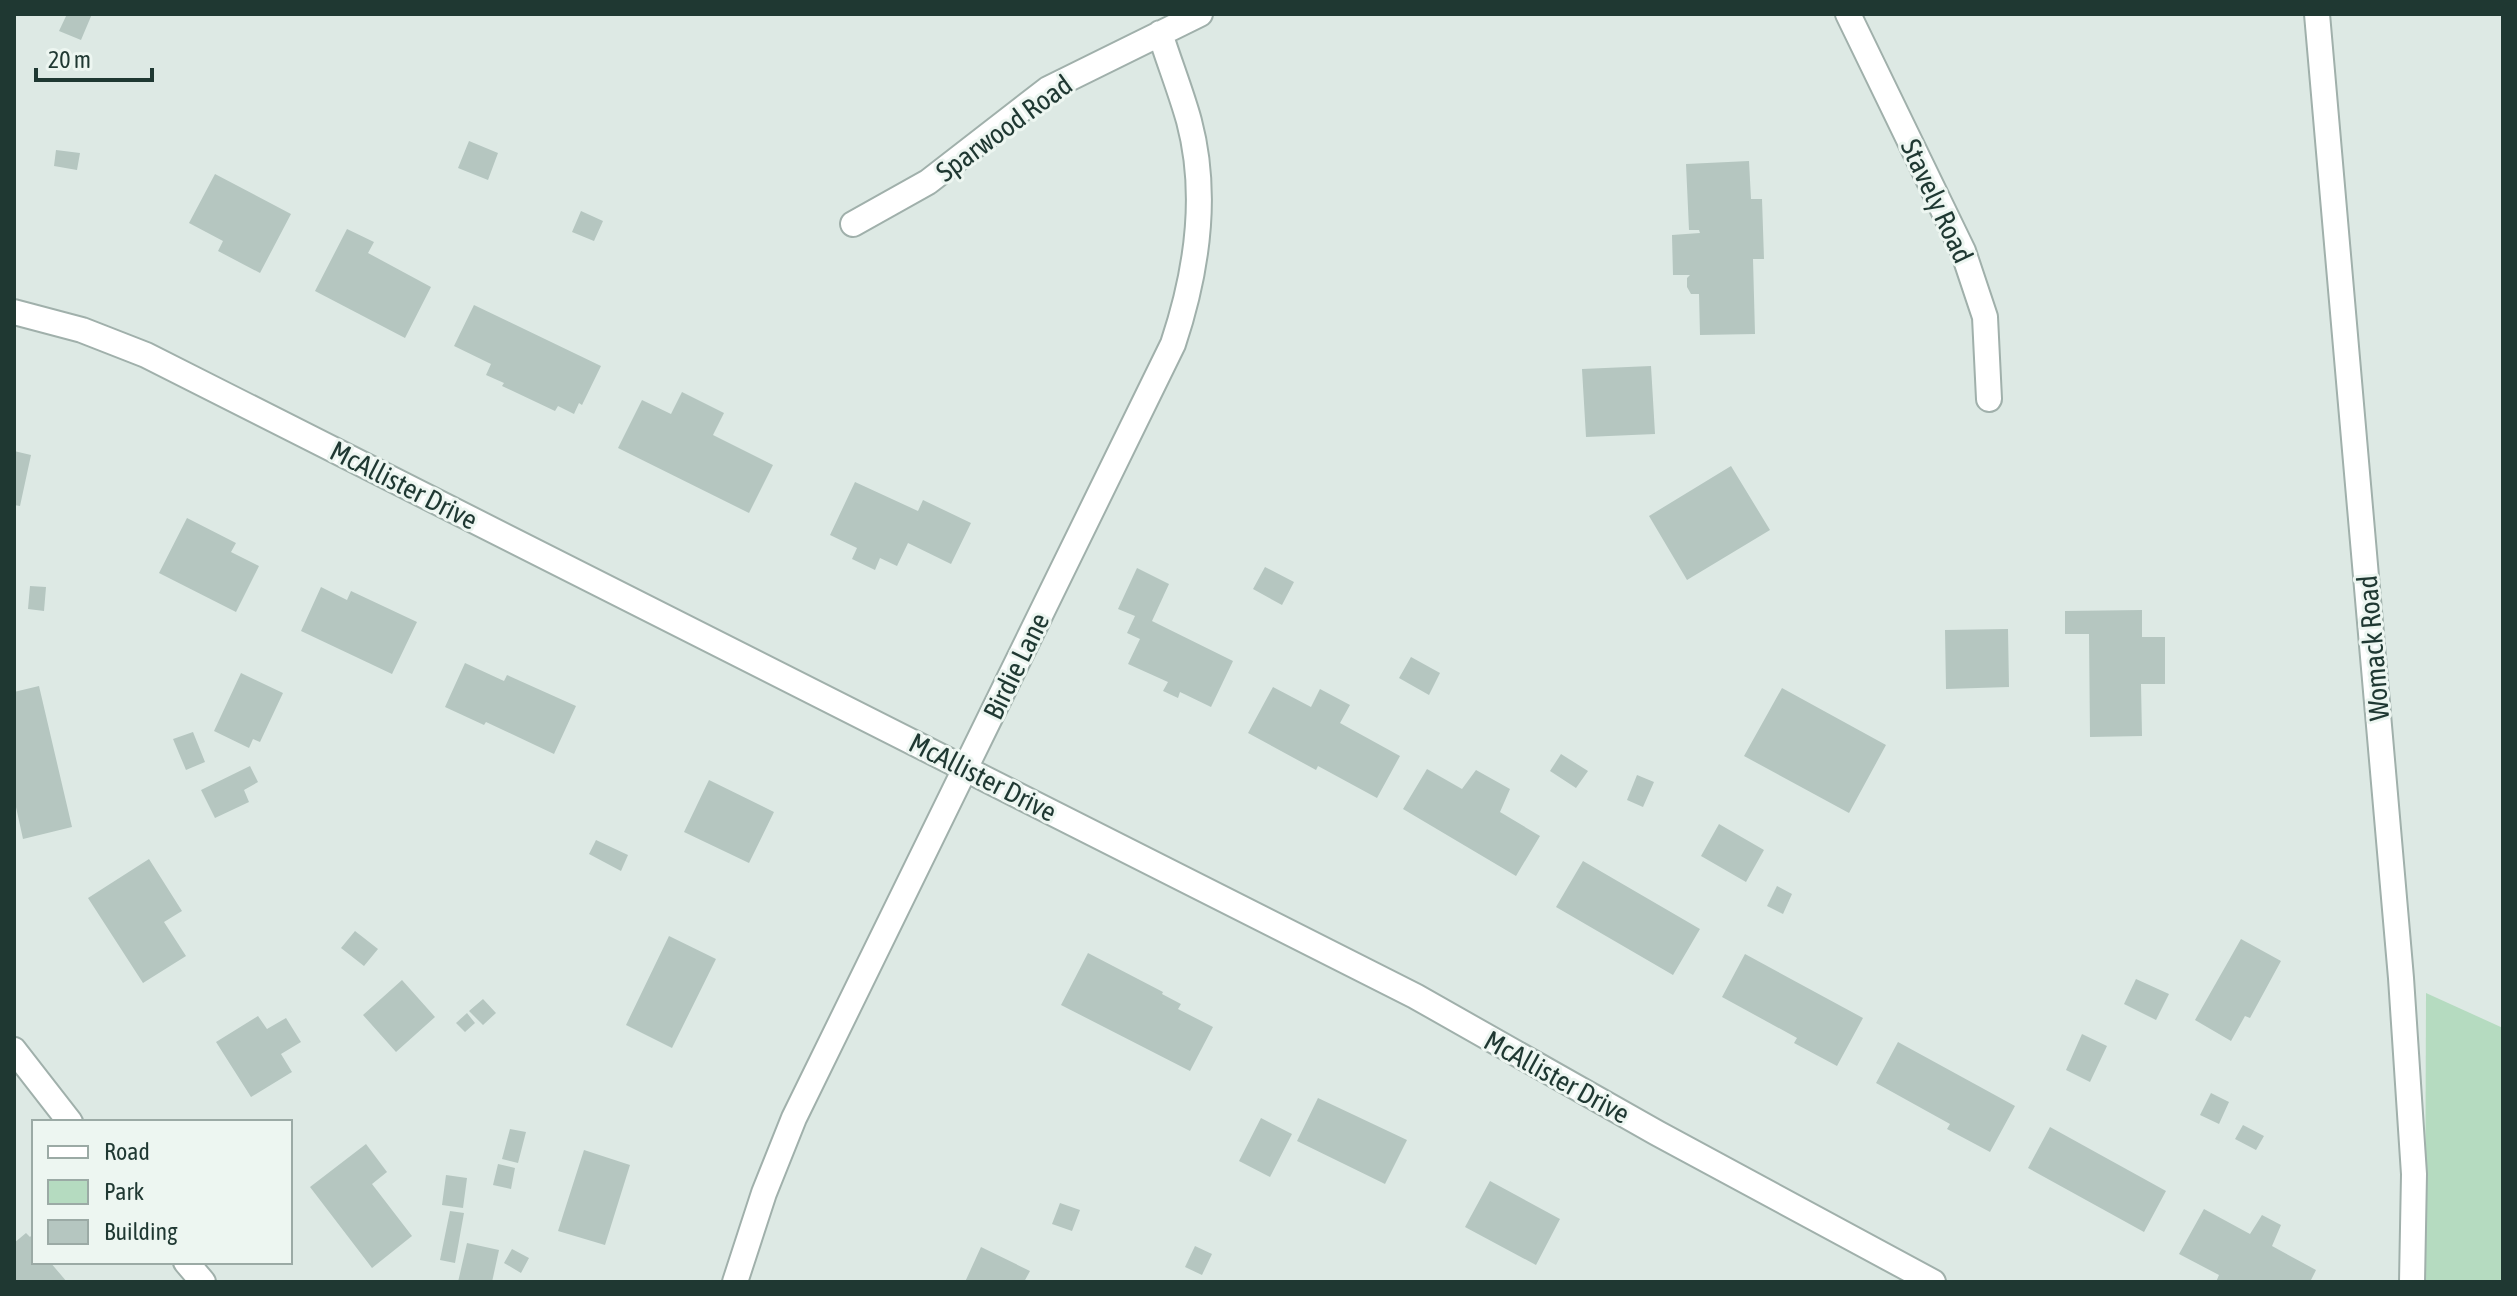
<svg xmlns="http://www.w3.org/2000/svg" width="2517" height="1296" font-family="'Asap Condensed',sans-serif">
	<rect width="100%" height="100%" fill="#dde9e4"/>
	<!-- green -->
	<path fill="#b5dbc0" d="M2426,993L2503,1028V1282H2425Z"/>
	<!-- building -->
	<path fill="#b5c6c0" d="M67,14H92L81,40L59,31Z
		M469,141L498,153L488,180L458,168Z
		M56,150L80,153L77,170L54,166Z
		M1749,161L1751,199H1762L1764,259H1753L1755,334L1700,335L1699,294H1691L1687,287V278L1690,275H1673L1672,235L1700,233L1699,230H1689L1686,164Z
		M215,174L291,214L260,273L218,251L223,241L189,223Z
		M581,211L603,221L594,241L572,232Z
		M347,229L374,242L368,253L431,287L405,338L315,291Z
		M474,305L601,366L582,405L579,403L574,414L558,406L555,411L502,386L504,383L486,375L491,364L454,346Z
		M1651,366L1655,434L1586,437L1582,369Z
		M682,392L724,413L713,435L773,465L749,513L618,448L642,400L671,414Z
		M14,451L31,455L20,506L14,505Z
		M1731,466L1770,530L1687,580L1649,516Z
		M855,482L918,511L923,500L971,523L951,564L908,543L897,566L880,558L875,570L852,559L857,548L830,535Z
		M187,518L236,543L231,552L259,566L236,612L159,573Z
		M1265,567L1294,582L1282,605L1253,589Z
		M1137,568L1169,584L1152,621L1233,661L1211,707L1180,692L1178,698L1163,691L1168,682L1128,664L1140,639L1127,633L1135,616L1118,609Z
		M30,586L46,587L44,611L28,609Z
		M321,587L347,600L351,591L417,622L392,674L301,631Z
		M2142,610V637H2165V684H2141L2142,736L2090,737L2089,634H2065V611Z
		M2008,629L2009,687L1946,689L1945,630Z
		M1411,657L1440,673L1429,695L1399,678Z
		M465,663L504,681L507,675L576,706L554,754L486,722L484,725L445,707Z
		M241,673L283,693L260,742L253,739L249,748L214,731Z
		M39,686L72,827L23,839L14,798V692Z
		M1273,687L1311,707L1320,689L1350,705L1340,723L1400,756L1377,798L1318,766L1316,770L1248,733Z
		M1782,688L1886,745L1849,813L1744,756Z
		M193,732L205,762L186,770L173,739Z
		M1561,754L1588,771L1576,788L1550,771Z
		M250,766L258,782L244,790L249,802L215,818L201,790Z
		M1427,769L1462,789L1476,770L1510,789L1500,812L1540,836L1516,876L1403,809Z
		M1637,775L1654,782L1643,807L1627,800Z
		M709,780L774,812L749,863L684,832Z
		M1719,824L1764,850L1746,882L1701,856Z
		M596,840L628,855L621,871L589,854Z
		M149,859L182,911L164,922L186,956L143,983L88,898Z
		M1583,861L1700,929L1673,975L1556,907Z
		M1777,886L1792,894L1783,914L1767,906Z
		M355,931L378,949L364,966L341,948Z
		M669,936L716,959L672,1048L626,1025Z
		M2241,939L2281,961L2250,1018L2245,1016L2231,1041L2195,1020Z
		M1088,953L1163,992L1162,994L1181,1004L1178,1009L1213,1027L1190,1071L1061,1005Z
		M1745,954L1863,1018L1837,1066L1794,1043L1797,1038L1722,997Z
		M2136,979L2169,994L2156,1020L2124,1004Z
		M402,980L435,1017L396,1052L363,1015Z
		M483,999L496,1013L483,1025L469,1011Z
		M467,1013L475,1023L465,1032L456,1023Z
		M258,1016L267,1029L286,1018L301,1042L281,1054L292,1072L251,1097L216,1042Z
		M2082,1034L2107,1046L2090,1082L2066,1070Z
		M1898,1042L2015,1106L1990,1152L1947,1129L1950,1124L1876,1083Z
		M2211,1093L2229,1102L2219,1124L2200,1115Z
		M1318,1098L1407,1140L1385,1184L1297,1141Z
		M1261,1118L1292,1134L1270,1177L1239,1161Z
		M2243,1125L2264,1136L2256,1150L2235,1139Z
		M2050,1127L2166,1191L2144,1232L2028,1168Z
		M510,1129L526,1132L518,1163L502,1159Z
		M366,1144L387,1172L372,1184L412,1236L372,1268L310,1187Z
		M584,1150L630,1165L605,1245L558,1231Z
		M498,1164L515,1168L511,1189L493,1185Z
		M446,1175L467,1178L463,1208L442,1205Z
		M1490,1181L1560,1219L1536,1265L1465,1227Z
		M1060,1203L1080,1210L1072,1231L1052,1224Z
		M2204,1209L2250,1234L2262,1215L2281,1225L2272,1246L2316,1270L2310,1282H2216L2219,1275L2179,1254Z
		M450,1211L464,1213L455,1263L440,1260Z
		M26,1233L30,1237L34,1233V1262H50L67,1282H14V1243Z
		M467,1243L499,1250L492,1282H458Z
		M1195,1246L1212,1254L1202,1275L1185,1267Z
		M981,1247L1030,1271L1024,1282H965Z
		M512,1249L529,1258L521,1273L504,1263Z"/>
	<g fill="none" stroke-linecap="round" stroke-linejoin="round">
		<!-- street casing -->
		<g stroke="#a0b0ab" stroke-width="28">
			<path id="street" d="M1848,14L1963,251L1985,317L1989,399
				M2317,14L2401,978L2414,1174L2412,1282
				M853,224L928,182L1048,89L1200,14
				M14,312L82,330L146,355L1415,996L1657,1133L1933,1282
				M14,1050L70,1122
				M186,1262L203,1282
				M735,1282L764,1193L794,1118L1173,344C1197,272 1209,196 1189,121C1181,92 1169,62 1160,33"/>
		</g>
		<!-- street -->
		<use href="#street" stroke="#fff" stroke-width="24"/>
	</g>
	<g text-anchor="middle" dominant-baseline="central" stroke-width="6" stroke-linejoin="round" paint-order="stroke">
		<!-- street labels -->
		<g font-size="28" fill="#1f3832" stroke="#edf6f1">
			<text transform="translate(1004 128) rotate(-36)">Sparwood Road</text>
			<text transform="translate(1937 201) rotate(65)">Stavely Road</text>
			<text transform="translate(404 485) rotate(27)">McAllister Drive</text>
			<text transform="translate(2373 648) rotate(-95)">Womack Road</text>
			<text transform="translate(1016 666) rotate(-64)">Birdie Lane</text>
			<text transform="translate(983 777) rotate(27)">McAllister Drive</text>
			<text transform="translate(1557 1077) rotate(29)">McAllister Drive</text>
		</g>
	</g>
	<!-- border -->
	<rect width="2517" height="1296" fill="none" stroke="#1f3832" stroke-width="32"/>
	<!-- legend -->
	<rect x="32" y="1120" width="260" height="144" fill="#edf6f1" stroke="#9baaa5" stroke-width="2"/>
	<rect x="48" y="1146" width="40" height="12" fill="#ffffff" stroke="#9baaa5" stroke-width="2"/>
	<text x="104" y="1160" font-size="24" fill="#1f3832">Road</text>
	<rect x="48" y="1180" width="40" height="24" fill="#b5dbc0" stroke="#9baaa5" stroke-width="2"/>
	<text x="104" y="1200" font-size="24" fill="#1f3832">Park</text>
	<rect x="48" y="1220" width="40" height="24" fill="#b5c6c0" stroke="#9baaa5" stroke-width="2"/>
	<text x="104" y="1240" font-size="24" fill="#1f3832">Building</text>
	<!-- scale -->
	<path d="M36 68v12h116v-12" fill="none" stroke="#1f3832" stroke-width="4"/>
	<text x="48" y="68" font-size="24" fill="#1f3832" stroke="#edf6f1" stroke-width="6" paint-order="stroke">20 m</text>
</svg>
